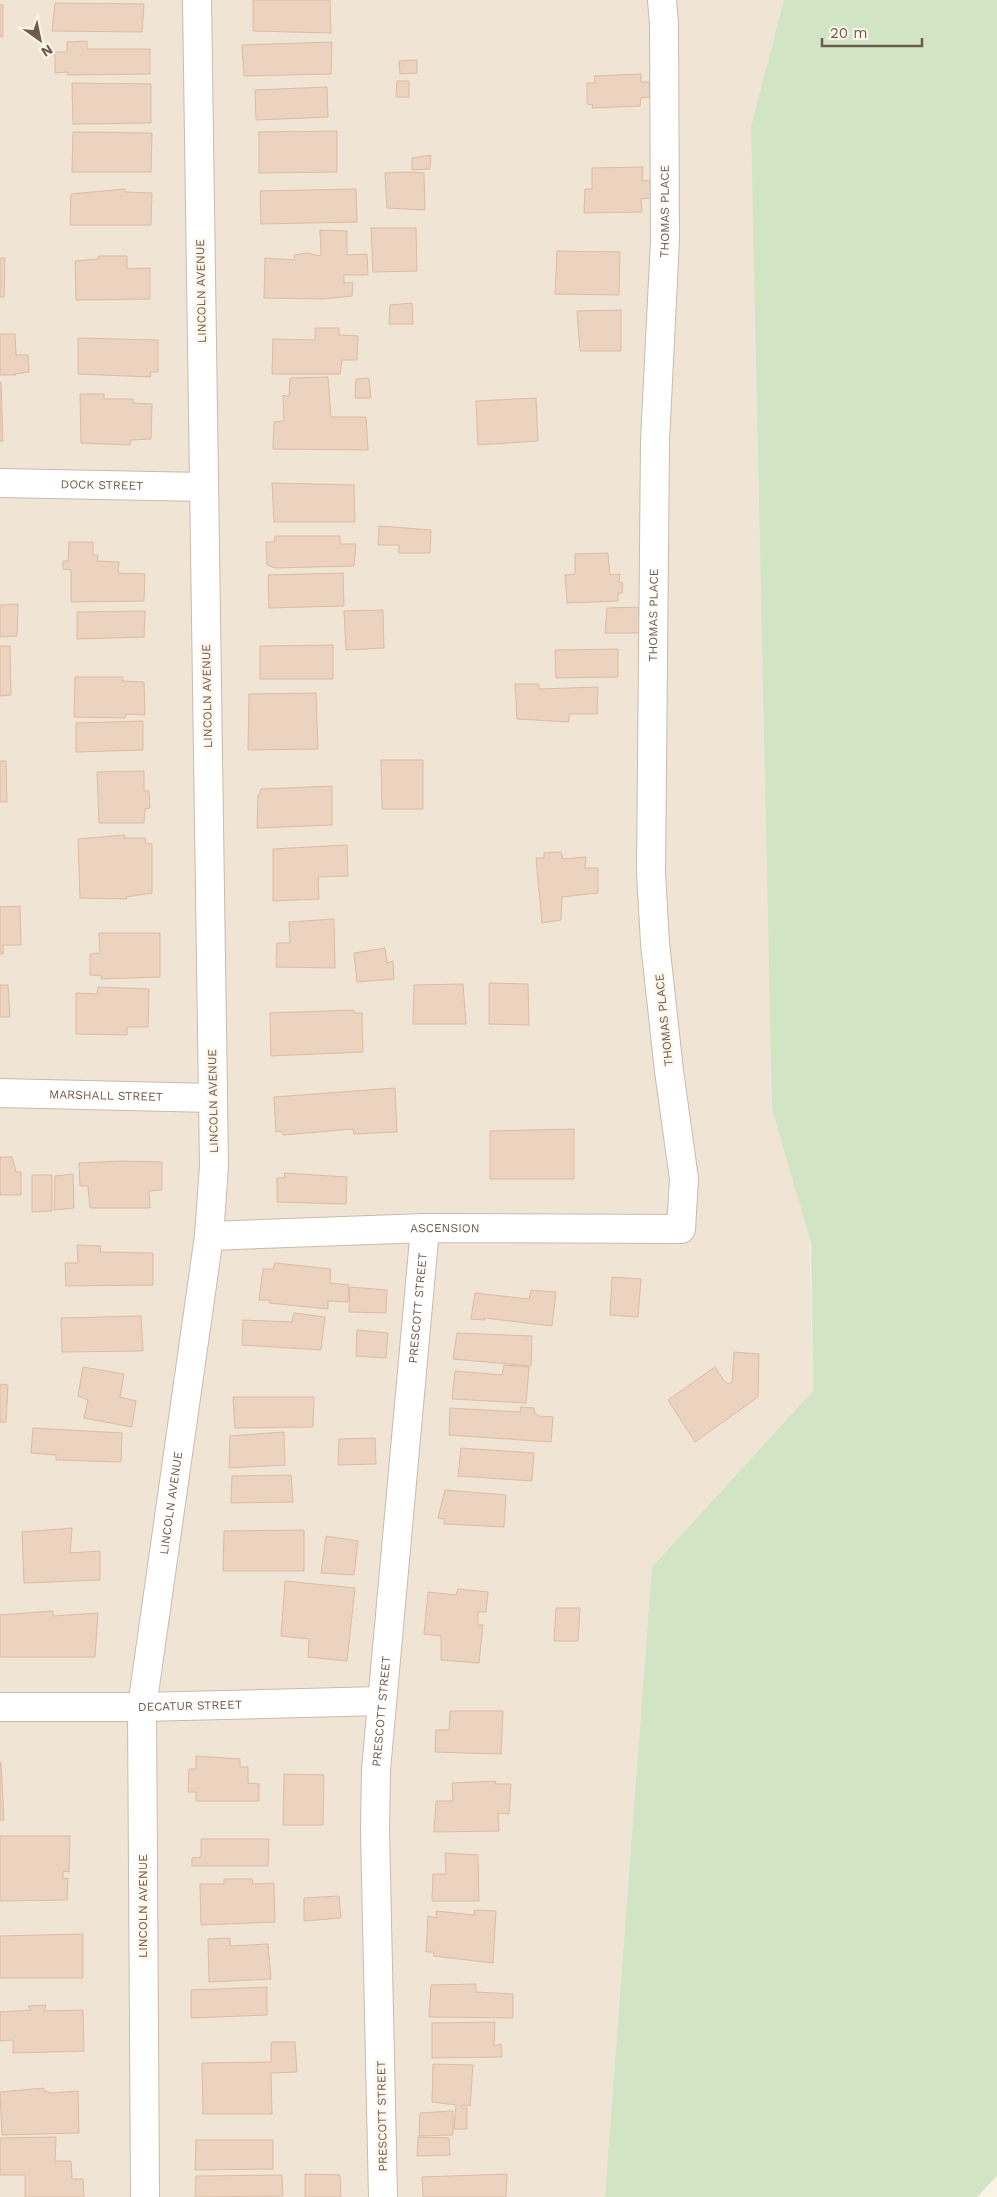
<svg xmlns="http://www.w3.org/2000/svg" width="997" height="2197" font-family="'Work Sans',sans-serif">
	<rect width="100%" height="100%" fill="#faf3e5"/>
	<!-- residential -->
	<path fill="#f0e5d4" d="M0,0H785L813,1392L652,1567L619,2197H0Z"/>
	<!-- green -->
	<path fill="#d1e5c5" d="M784,0H997V2176L977,2197H605L652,1567L813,1391L811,1243L772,1108L751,127Z"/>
	<!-- building -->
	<path fill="#ecd3c0" stroke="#ddbba2" d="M253,0H330L331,33L253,31Z
		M55,3L144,4L142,32L52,31Z
		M0,5H3V37H0Z
		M87,41V49H150V74L67,75L68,72L55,73V52H67V42Z
		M332,42L331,74L244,76L242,45Z
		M417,60V73L400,74L399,61Z
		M641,74V82H649L650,97L641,98L640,106L592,108L593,105L587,104V83H595L594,76Z
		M397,81H409V97H396Z
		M72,83L151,84V123L73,124Z
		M327,87L328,117L256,120L255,90Z
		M337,131V172L259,173V132Z
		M73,132L152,133L151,172H72Z
		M431,155L430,169L412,170V158Z
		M643,167L642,181L650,180L651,198L641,199L642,212L584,213L585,189H592V168Z
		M406,172L424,173L425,210L387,208L385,173Z
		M125,189V192L152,193L151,225H70L71,194Z
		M356,189L357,222L261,224L260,191Z
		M371,228H416L417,271L373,272Z
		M320,230L347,231V255L367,254L368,275H344V283L353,282L352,296L323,299L264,298L265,258L295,260L294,255L306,253L321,256Z
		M557,251L620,252L619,295L555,294Z
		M98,256H127V269L150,268V299L76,300L75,261L98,259Z
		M0,258H5L4,297H0Z
		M412,303L413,324H389L390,305Z
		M621,310V351H580L577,311Z
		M315,328H339V335L358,336L357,360H342L340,374H272L273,339L315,340Z
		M0,334H15L16,355H28L29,372L14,374L16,375H0Z
		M78,338L158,340V372H150L151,377L78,374Z
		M328,377L331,417H366L368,450L273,449L274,422L284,421L283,395L289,397L290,378Z
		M369,378L371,398H355L356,379Z
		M0,382H1L3,441H0Z
		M80,394H104V399H133V403L152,404L151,439L131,440L130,445L81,443Z
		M536,398L538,441L478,445L476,401Z
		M272,483L354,485L355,522H274Z
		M379,526L431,530L430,553H399V545H378Z
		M275,536H340V544H356L354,566L275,568L267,565L266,542H274Z
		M69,542H93V555H98L97,561L119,562L118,573L145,574L144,601L71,602V570L63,569V561H68Z
		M608,553L610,575L620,574L619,582L623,583L622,593H618V601L567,603L565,575L575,574V554Z
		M343,573L344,606L269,608L268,575Z
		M18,604L17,636L0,637V605Z
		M641,607L642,633H605L607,608Z
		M383,610L384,648L346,650L344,611Z
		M145,611L144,637L77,639V612Z
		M333,645V679H260V646Z
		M0,646H10L11,695L0,696Z
		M618,649V677L556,678L555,650Z
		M75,677H123L122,681L144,682L145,715L126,714L125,718L74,717Z
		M515,684H539V689L598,687L597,714H569V722L517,719Z
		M316,693L318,749L248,750L249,694Z
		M143,721V750L76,752V723Z
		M381,760H423V809H382Z
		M0,761H6L7,802H0Z
		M144,771V791H149L150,808L145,809L144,823H99L97,772Z
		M332,786V825L257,828L258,796L261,789Z
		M125,835L124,838H145L146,843L152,844V893L126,897L127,899L80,898L78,839Z
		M347,845L348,876L318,877L319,899L273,901V849Z
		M561,852L563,859L586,857L585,868H598V893L562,897L561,920L542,923L536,858H544V853Z
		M20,906L21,945H3V954H0V907Z
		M334,919L335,968L276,967L277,943H290L289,922Z
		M99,933H160V977L101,979L102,976L90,975V954L100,953Z
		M385,948L387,963L393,961L394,979L357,982L354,953Z
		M489,983L528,984L529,1025L489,1024Z
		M463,984L466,1024H413L414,985Z
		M0,985H8L10,1017H0Z
		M98,987L149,989L148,1027H127V1035L76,1034V993L97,994Z
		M354,1010V1013H362L363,1052L271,1056L270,1013Z
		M395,1088L397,1132L354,1134L353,1129L283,1135L281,1131L276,1132L274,1097Z
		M574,1129V1179H490V1131Z
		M0,1157H12L16,1172H21V1195H0Z
		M122,1161L162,1162V1190L149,1191L150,1208H90L88,1186H80L79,1163Z
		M284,1173L347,1177L346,1204L277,1202V1178H285Z
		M73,1174L74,1208L54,1210L55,1176Z
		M32,1175H52V1211L32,1212Z
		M77,1245L101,1246L100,1252L153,1253V1285L66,1286L65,1263H78Z
		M275,1263L331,1269L330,1283L349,1285L348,1302L328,1301V1309L269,1303L270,1300H259L263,1269H273Z
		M612,1277L641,1279L638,1317L610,1315Z
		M350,1287L387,1290L386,1313L349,1312Z
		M531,1290L556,1292L552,1326L484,1318L485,1320L471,1319L475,1293L529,1299Z
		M294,1313L325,1317L321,1350L242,1345L243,1320L292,1322Z
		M141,1316L143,1351L62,1352L61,1318Z
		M357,1330L388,1333L386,1358L356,1356Z
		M457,1333L532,1336L531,1366L453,1359Z
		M734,1352L759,1354L758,1397L695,1442L668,1400L715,1367L724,1381L728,1384L732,1382Z
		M504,1365L529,1367L526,1403L452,1399L455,1371L502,1375Z
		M83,1367L124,1374L120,1397L136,1401L132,1427L84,1418L88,1400L78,1396Z
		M0,1384L8,1385L6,1422H0Z
		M233,1397H314L313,1427L235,1428Z
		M520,1407L534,1408L535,1413L539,1416L553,1417L551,1442L449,1435L450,1408L521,1412Z
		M33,1428L122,1433L121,1462L56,1460V1455L31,1453Z
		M284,1432L285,1465L229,1468L230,1436Z
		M375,1438L376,1464L338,1465L339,1439Z
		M461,1448L534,1453L532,1481L458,1476Z
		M291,1475L293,1502L231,1503L232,1476Z
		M445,1490L506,1495L504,1527L444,1524V1519L438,1518Z
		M72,1528L70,1553L100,1551V1580L24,1583L22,1532Z
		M304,1530V1571H223L224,1531Z
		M326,1536L358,1541L354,1575L321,1573Z
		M285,1581L355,1588L347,1661L308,1657L309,1639L281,1636Z
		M458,1589L488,1592L486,1612H478V1625H483L479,1663L441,1660V1636L424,1634L428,1592L456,1595Z
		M556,1608H580L578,1641H554Z
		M53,1611V1616L98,1613L95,1657H0V1615Z
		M450,1711H503L501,1754L435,1752L436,1730H449Z
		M196,1756L240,1759V1767H248V1783L259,1784V1801H196V1792H188L189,1769H196Z
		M0,1762H1L4,1820H0Z
		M284,1774L324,1775L323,1825H283Z
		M496,1781L495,1784H511L509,1814L498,1813L499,1831L434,1832L436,1801H453L452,1783Z
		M0,1836H70L69,1872L63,1871V1879L68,1878L67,1900L0,1901Z
		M201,1839H269L268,1866H192V1858L201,1857Z
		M445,1853L478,1855L479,1901H432L433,1874H446Z
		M224,1879H252L253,1884L274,1883L275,1922L201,1925L200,1884H224Z
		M339,1896L341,1918L304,1921V1898Z
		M474,1910L496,1911L493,1963L434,1956L433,1952H426L428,1916L437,1918L436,1911L475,1915Z
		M83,1934V1978H0V1936Z
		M230,1938V1946L268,1944L271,1979L209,1982L208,1939Z
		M476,1984V1992L513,1994V2018L429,2017L431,1985Z
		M267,1987V2015L191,2018V1990Z
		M46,2005L44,2011L83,2010L84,2051L13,2053V2040L0,2041V2012L31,2010L28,2006Z
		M495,2022L494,2046L501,2044L502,2057L432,2058V2023Z
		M271,2042H295L297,2072L271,2073L272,2114H203L202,2063L271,2062Z
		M433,2064L473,2065L470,2106L462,2105V2108H467V2129H454L456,2105L432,2102Z
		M44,2088L43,2090L51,2093L78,2091L79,2133L2,2135L0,2092Z
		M453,2111V2135L419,2136L420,2113Z
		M56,2137L55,2161H71L72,2179H83L84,2197H25V2175H0V2138Z
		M418,2137L449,2138L450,2155L417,2156Z
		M196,2140H273V2169L195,2170Z
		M305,2174L340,2175L341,2197H305Z
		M507,2174L506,2197H423L422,2177Z
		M282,2175L283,2196L195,2197L196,2176Z"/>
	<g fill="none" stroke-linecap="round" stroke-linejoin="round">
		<!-- minor casing -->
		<g stroke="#c9bbac" stroke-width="30">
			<g id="minor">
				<path id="s1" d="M0,483L204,487"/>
				<path id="s2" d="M0,1093L213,1098"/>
				<path id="s3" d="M209,1236L425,1228L681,1229L684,1179L669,1071L655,943L651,873L655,441L665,240L664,24L662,0"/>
				<path id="s4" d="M0,1707H142L381,1701"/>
				<path id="s5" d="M145,2197L142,1707L209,1236L214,1166L197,0"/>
				<path id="s6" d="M383,2197L375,1830L376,1770L425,1228"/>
			</g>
		</g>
		<!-- minor -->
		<use href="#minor" stroke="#fff" stroke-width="28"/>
	</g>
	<g text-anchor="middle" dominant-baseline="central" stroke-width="4.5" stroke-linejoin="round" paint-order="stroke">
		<!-- street labels -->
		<g font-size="12" fill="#6f5b4d" stroke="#fdf7eb">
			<text stroke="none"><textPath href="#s3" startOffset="1492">THOMAS PLACE</textPath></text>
			<text transform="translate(201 291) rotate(-91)">LINCOLN AVENUE</text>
			<text stroke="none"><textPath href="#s1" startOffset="102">DOCK STREET</textPath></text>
			<text stroke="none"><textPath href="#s3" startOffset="1088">THOMAS PLACE</textPath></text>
			<text transform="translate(207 696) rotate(-91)">LINCOLN AVENUE</text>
			<text transform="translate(664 1020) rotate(-96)">THOMAS PLACE</text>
			<text stroke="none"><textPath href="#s2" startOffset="106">MARSHALL STREET</textPath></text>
			<text transform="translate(213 1101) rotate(-91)">LINCOLN AVENUE</text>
			<text stroke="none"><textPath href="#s3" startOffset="236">ASCENSION</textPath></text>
			<text stroke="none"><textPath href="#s6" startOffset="891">PRESCOTT STREET</textPath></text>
			<text stroke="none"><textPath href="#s5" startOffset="696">LINCOLN AVENUE</textPath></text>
			<text stroke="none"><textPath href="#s4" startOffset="190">DECATUR STREET</textPath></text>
			<text stroke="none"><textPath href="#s6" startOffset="486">PRESCOTT STREET</textPath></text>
			<text transform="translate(143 1906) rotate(-90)">LINCOLN AVENUE</text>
			<text transform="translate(382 2116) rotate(-91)">PRESCOTT STREET</text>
		</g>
	</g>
	<!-- north arrow -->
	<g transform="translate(40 40) rotate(147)" stroke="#fdf7eb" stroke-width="4" paint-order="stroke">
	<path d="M0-4L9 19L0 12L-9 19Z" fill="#6f5b4d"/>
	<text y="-8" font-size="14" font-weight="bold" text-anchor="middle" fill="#6f5b4d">N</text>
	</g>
	<!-- scale -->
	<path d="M822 38v8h100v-8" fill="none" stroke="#6f5b4d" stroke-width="2.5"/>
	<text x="830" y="38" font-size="15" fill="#6f5b4d" stroke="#fdf7eb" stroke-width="4" paint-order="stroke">20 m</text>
</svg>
